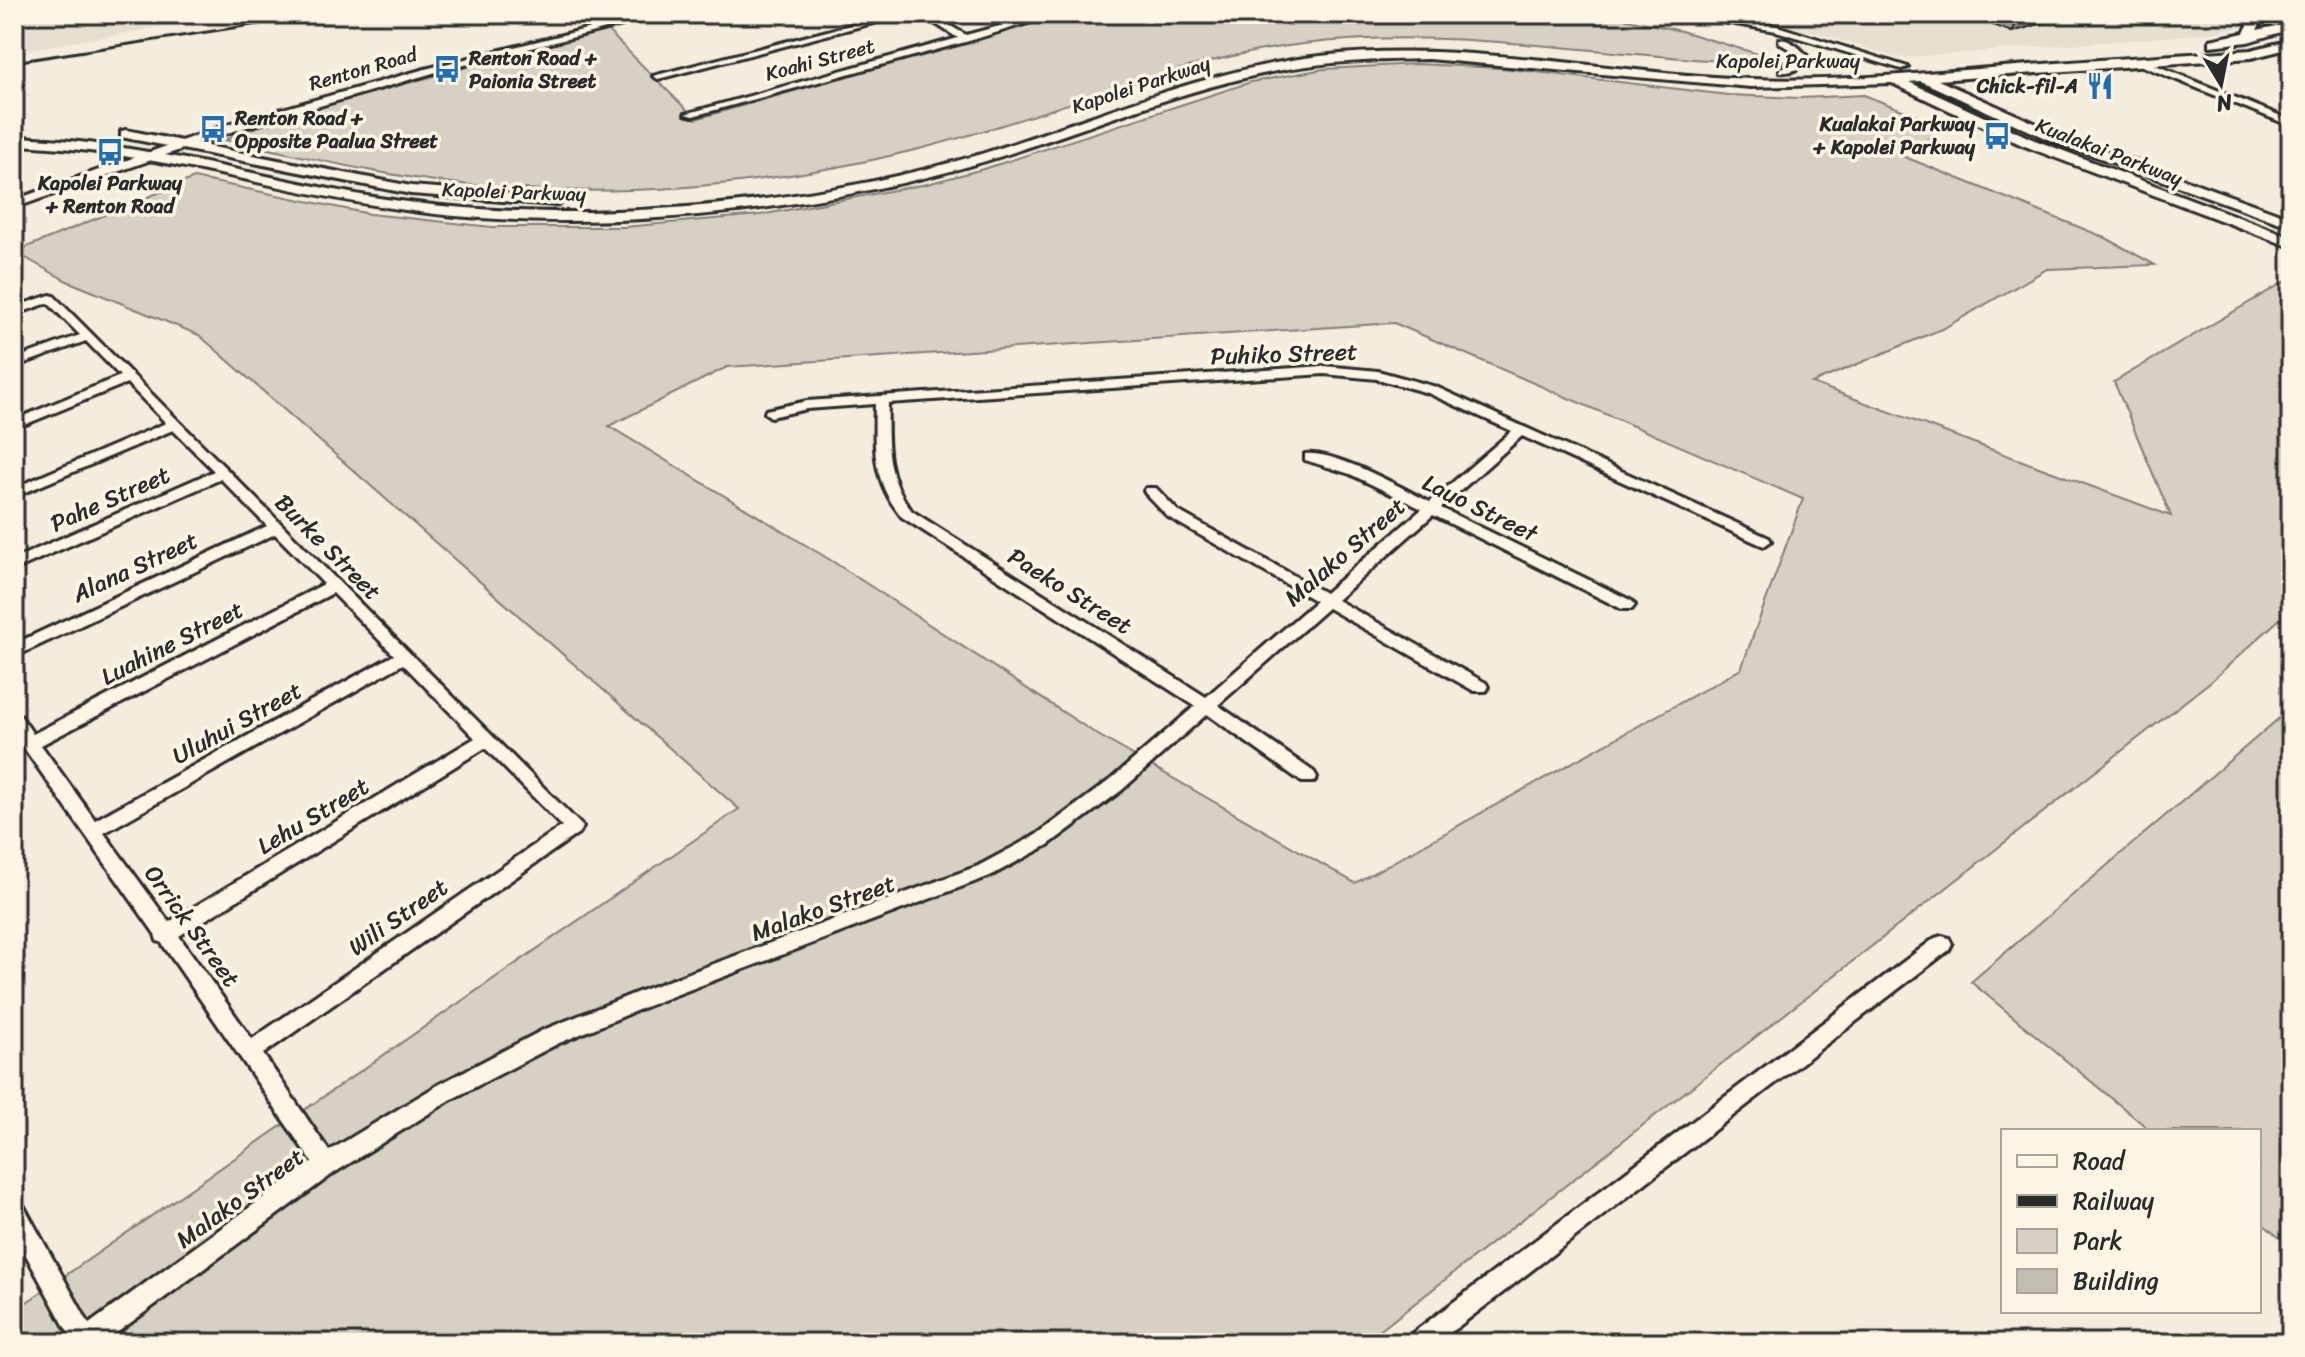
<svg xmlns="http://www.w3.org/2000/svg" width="2305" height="1357" font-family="Sriracha,sans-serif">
	<rect width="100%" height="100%" fill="#f4edde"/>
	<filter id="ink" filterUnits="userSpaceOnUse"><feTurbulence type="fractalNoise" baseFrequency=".0125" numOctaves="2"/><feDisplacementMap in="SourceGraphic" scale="16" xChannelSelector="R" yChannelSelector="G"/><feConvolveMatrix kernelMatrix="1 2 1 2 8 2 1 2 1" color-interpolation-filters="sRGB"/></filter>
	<g filter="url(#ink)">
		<!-- built -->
		<path fill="#e5dfd0" d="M14,14H213L209,19L14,52Z
			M1724,14H2261L2244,19V27L2203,34L1898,58L1811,31Z"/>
		<!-- green -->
		<path fill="#d6d1c4" stroke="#807e78" stroke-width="2" fill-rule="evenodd" d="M1062,14H1605L1681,31L1788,63C1625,62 1466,24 1303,44C1170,60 1048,117 919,149C768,187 607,201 452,183C376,175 300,155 225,140L247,130L317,108L606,29L696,119Z
			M1416,64L1502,68L1728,95L1800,98L1864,95L1948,128L1900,155L2106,238L2155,265L2047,269L1944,328L1812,383L2171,516L2114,382L2291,278V609L2210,682L1364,1343H14V1311L739,809L199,335L67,281L15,252L194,178L370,214L492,227H624L760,215L927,184L987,168L1251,82L1324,69ZM1394,323L1803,499L1741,669L1355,883L1098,735L832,561L609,426L727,367Z
			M2291,708V1247L2259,1221V1131H2151L1971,982Z"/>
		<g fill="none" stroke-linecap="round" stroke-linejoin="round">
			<!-- minor casing -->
			<g stroke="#2b2b2b" stroke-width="6">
				<path id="minor" d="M893,14H907L658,79L653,76Z
					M920,14H930L966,35L1044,14H1057L969,41L693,116L685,114L958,38Z
					M1678,14H1698L1777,26L1908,67L1901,69L1776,31Z
					M2253,14H2266L2291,21V27Z
					M1779,39C1791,39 1802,49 1809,59C1802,68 1792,73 1780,72V68L1795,64L1800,59L1796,53L1779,43Z
					M2138,58L2291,120V126L2135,63L2134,61Z
					M50,295L54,296L583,827L580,832L263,1054L329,1151L438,1085L543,1030L643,990L978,866L1036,835L1110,780L1195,706L902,517C872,480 874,450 875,404L807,409L771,417L765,413L766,410L807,401L1324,366L1378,371L1436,387L1769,538L1771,541L1764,546L1759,544L1522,436L1441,508L1632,601L1635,605L1632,609H1622L1433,515L1337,600L1486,683L1488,687L1486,691H1474L1328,608L1218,705L1314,772L1317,777L1314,782H1302L1207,714L1122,790L1048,845L990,876L657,1002L557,1044L452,1099L334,1173L103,1343H71L72,1340L14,1233V1200L22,1203L89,1324L312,1162L161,942L157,941L155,934L24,748L14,732V713L20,715L33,734L324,584L275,534L14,657V644L267,526L221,479L14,570V559L214,471L173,430L14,497V488L166,423L127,383L14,429V420L120,376L86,341L14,367V359L80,335L48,303L14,315V307ZM1324,374L1377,379L1428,393L1512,431L1430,502C1402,488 1335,450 1305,454V460L1350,474L1422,509L1325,593L1178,511L1156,488H1146L1144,491L1146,494L1168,517L1316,601L1206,697L912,511C886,478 887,443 888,403ZM333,593L394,655L95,820L41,745ZM403,664L475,738L169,922L104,833ZM485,748L562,826L252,1039L179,936Z
					M1942,936L1949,938L1952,944L1949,950L1437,1343H1406L1410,1335L1935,938Z"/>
			</g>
			<!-- tertiary casing -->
			<g stroke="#2b2b2b" stroke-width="6">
				<path id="tertiary" d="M647,14H665L433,73L237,130L14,208V200L229,124L425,69Z"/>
			</g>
			<!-- secondary casing -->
			<g stroke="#2b2b2b" stroke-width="6">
				<path id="secondary" d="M2237,14H2250L2260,24L2257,30L2291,23V29L2248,42L2210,46V40L2244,33L2248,25Z
					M2291,40V48L2251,58L1938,80L2055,132L2291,218V227L2045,138L1921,81L1909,82L2032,139L2291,237V247L2022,145L1892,83L1751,87L1428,59C1377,60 1327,61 1277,71C1177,90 1083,131 986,161C906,185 822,201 738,211C622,224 501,226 385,207C260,187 141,149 14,145V137C133,141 245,174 361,195C436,208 512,213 588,212C721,209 854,192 981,154C1093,119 1203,70 1320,56C1464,39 1608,74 1751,79C1831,82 1910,74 1990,68C2077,61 2164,56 2251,50Z
					M126,130L411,186L557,197L564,201L557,205L411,194L121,137V131Z"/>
			</g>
			<!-- minor -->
			<use href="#minor" fill="#fcf5e5" fill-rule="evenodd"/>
			<!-- tertiary -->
			<use href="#tertiary" fill="#fcf5e5" fill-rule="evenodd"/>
			<!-- secondary -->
			<use href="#secondary" fill="#fcf5e5" fill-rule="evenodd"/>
			<!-- rail -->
			<path stroke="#2b2b2b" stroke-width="3" d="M14,62L323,14"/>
		</g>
		<!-- wall -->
		<path fill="#a7a398" stroke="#2b2b2b" stroke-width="2" d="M1963,14H2073L2012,32Z"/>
		<!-- shaded-wall -->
		<path fill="#88847c" stroke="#2b2b2b" stroke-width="2" d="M2036,14H2073L2012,32L2018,19Z"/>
		<!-- building -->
		<path fill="#c2bdb1" stroke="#2b2b2b" stroke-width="2" d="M2004,14H2036L2018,19Z"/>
	</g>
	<!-- icons -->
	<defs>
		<g id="bus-bare" transform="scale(2.16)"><path d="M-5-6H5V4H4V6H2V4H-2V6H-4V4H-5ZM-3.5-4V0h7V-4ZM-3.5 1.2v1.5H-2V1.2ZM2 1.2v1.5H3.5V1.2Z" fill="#1f6fb2" stroke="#fcf5e5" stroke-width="2.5" paint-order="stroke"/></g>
		<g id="restaurant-bare" transform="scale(2.16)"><path d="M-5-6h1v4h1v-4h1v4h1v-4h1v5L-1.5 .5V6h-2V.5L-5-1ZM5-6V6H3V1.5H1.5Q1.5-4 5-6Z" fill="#1f6fb2" stroke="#fcf5e5" stroke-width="2.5" paint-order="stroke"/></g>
	</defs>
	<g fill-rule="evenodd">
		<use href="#bus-bare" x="447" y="69"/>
		<use href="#restaurant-bare" x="2100" y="86"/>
		<use href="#bus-bare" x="213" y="129"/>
		<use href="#bus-bare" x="1997" y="136"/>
		<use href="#bus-bare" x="110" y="152"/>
	</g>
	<g text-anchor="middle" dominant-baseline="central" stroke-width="7" stroke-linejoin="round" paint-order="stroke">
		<!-- far-poi labels -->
		<g font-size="20" font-weight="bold" fill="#2b2b2b" stroke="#fcf5e5" text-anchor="start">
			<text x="469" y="58">Renton Road +<tspan x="469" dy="23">Paionia Street</tspan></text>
			<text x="2078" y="86" text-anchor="end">Chick-fil-A</text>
			<text x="235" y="118">Renton Road +<tspan x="235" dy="23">Opposite Paalua Street</tspan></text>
			<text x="1975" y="124" text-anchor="end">Kualakai Parkway<tspan x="1975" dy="23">+ Kapolei Parkway</tspan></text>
			<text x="110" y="183" text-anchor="middle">Kapolei Parkway<tspan x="110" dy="23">+ Renton Road</tspan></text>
		</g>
		<!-- far-street labels -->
		<g font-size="20" fill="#2b2b2b" stroke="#fcf5e5">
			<text transform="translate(820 60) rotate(-15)">Koahi Street</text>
			<text x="1788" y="61">Kapolei Parkway</text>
			<text transform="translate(363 69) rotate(-16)">Renton Road</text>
			<text transform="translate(1141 85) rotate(-18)">Kapolei Parkway</text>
			<text transform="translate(2109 152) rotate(21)">Kualakai Parkway</text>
			<text transform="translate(514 192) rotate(2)">Kapolei Parkway</text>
		</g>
		<!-- street labels -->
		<g font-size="24" fill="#2b2b2b" stroke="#fcf5e5">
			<text transform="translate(1284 354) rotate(-2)">Puhiko Street</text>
			<text transform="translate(110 499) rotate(-24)">Pahe Street</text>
			<text transform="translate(1480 508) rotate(26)">Lauo Street</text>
			<text transform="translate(328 547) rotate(45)">Burke Street</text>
			<text transform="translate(1345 552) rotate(-41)">Malako Street</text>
			<text transform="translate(135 567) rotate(-25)">Alana Street</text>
			<text transform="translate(1070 591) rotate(32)">Paeko Street</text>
			<text transform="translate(172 643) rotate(-27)">Luahine Street</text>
			<text transform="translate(237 723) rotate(-29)">Uluhui Street</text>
			<text transform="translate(313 816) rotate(-31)">Lehu Street</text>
			<text transform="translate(823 908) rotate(-20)">Malako Street</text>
			<text transform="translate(398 917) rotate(-35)">Wili Street</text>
			<text transform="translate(192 926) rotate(54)">Orrick Street</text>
			<text transform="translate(240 1198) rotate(-36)">Malako Street</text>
		</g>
	</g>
	<!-- margin -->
	<rect width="2305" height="1357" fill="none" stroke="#fcf5e5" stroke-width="48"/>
	<rect x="24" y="24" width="2257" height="1309" fill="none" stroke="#2b2b2b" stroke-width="3" filter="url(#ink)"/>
	<!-- legend -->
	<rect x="2001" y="1129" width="260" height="184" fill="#fcf5e5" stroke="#a8a49b" stroke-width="2"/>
	<rect x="2017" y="1155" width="40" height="12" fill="#fcf5e5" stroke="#a8a49b" stroke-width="2"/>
	<text x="2073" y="1169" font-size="24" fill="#2b2b2b">Road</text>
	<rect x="2017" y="1195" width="40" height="12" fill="#2b2b2b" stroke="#a8a49b" stroke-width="2"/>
	<text x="2073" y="1209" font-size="24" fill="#2b2b2b">Railway</text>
	<rect x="2017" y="1229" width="40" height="24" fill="#d6d1c4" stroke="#a8a49b" stroke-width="2"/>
	<text x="2073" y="1249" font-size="24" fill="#2b2b2b">Park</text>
	<rect x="2017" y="1269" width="40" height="24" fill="#c2bdb1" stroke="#a8a49b" stroke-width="2"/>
	<text x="2073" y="1289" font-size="24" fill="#2b2b2b">Building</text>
	<!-- north arrow -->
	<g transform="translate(2221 84) rotate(170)" stroke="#fcf5e5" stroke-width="6" paint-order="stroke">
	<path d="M0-6L14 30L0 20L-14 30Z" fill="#2b2b2b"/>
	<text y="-12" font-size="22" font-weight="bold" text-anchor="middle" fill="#2b2b2b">N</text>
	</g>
</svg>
